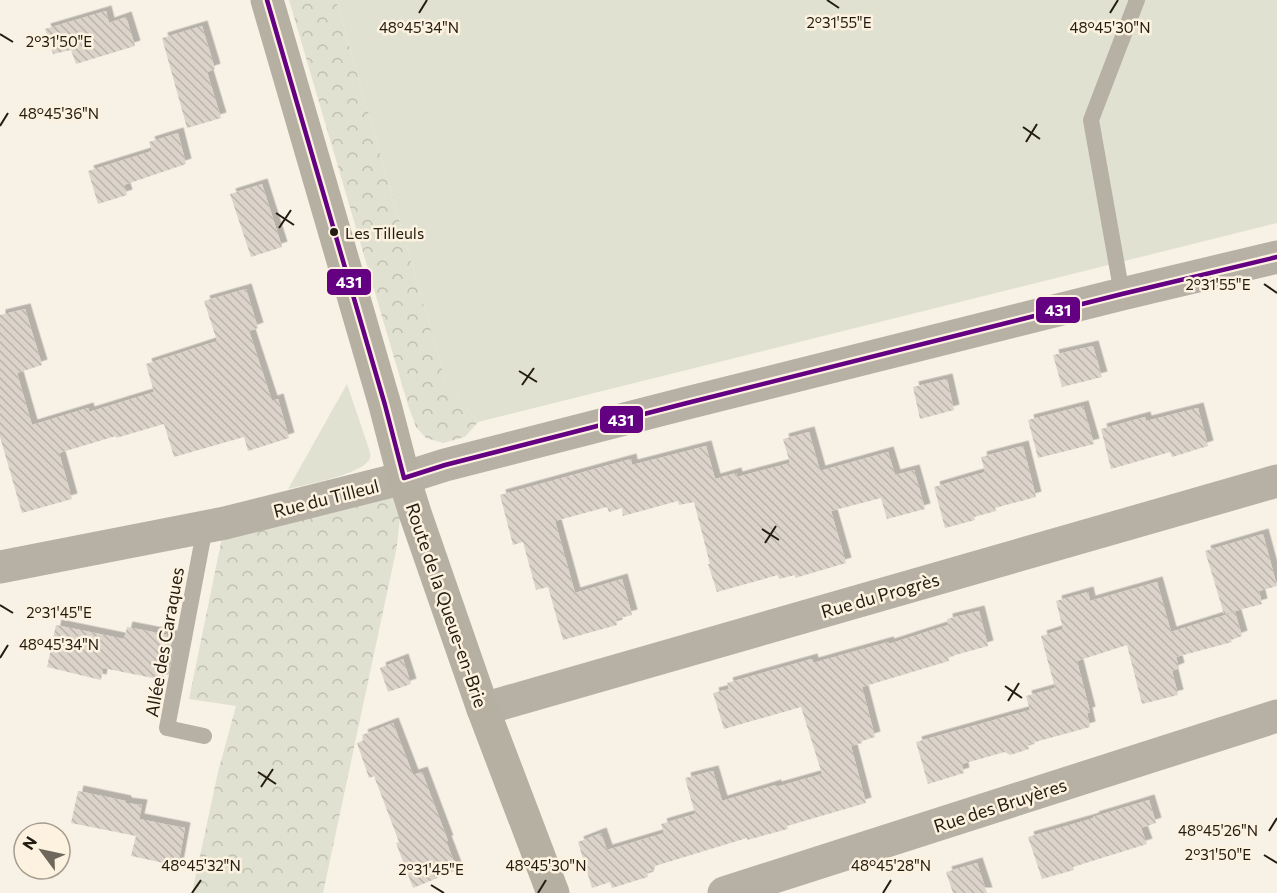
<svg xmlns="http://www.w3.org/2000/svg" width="1277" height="893" font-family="Commissioner,sans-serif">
	<defs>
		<pattern id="forest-crowns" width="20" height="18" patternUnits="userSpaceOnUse" patternTransform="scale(1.5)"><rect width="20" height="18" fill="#e1e1d1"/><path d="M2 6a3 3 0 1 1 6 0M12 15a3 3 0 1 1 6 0" fill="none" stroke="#c1c0b2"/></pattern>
		<pattern id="building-back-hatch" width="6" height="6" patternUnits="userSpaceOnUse" patternTransform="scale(1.5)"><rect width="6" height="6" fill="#dcd4ca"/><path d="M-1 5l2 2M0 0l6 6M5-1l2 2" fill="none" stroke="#bcb5ac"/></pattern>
		<filter id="shadow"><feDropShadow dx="5.5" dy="-5.5" stdDeviation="0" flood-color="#0004"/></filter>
	</defs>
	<rect width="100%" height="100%" fill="#f7f1e6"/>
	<!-- green -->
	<path fill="#e1e1d1" d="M336,0H1277V223L478,422L446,383Z
		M347,384L369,449C370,452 371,456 370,458C365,474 304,485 288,489Z"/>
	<!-- forest -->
	<path fill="url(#forest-crowns)" d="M289,0H336L446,383L478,422L465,437L443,443L426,438L416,427L408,405Z
		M404,478L397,546L323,893H192L218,772L236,706L189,699L225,523Z"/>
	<!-- building -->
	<path fill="url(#building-back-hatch)" filter="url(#shadow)" d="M106,11L109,23L126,17L135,46L76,64L71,50L53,54L45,29Z
		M202,26L215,69L207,72L221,118L187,128L162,38Z
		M178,133L186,164L124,185L127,195L98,204L88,171L152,151L149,142Z
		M262,184L282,247L251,257L230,194Z
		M246,289L258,328L249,331L272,401L278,399L289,438L248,451L244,437L174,457L164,424L116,438V436L59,453L72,499L22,513L0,437V315L25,309L42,365L17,373L32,425L88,408L89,412L154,392L146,364L217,341L204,301Z
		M1093,346L1102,377L1062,387L1053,355Z
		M947,379L954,410L920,419L913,387Z
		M1083,406L1094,444L1038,458L1028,420Z
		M1198,408L1208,446L1172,457L1170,452L1111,469L1101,429L1145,417L1146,421Z
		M809,432L820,471L888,452L895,475L914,470L925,509L887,519L881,498L831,511L846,563L795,578V575L779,579L778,575L717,592L708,564H710L694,502L679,505L678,501L623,516L622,508L609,512L607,507L555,521L575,593L622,579L632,615L616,619L617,625L563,640L548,587L536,590L523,542L513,545L500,495L631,459L632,465L706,446L715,479L736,473L737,477L790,463L783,439Z
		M1023,446L1036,497L995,508L996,511L974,517L975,520L945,528L934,487L985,472L981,457Z
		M1263,534L1277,586L1259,591L1262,604L1224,614L1205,551Z
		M1157,582L1171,632L1235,612L1242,636L1231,640L1232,642L1176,657L1179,668L1172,671L1178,695L1142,704L1127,645L1077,661L1090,712L1087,713L1090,727L1028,744L1029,749L1010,755L1005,752L962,764L964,773L928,784L916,742L1030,710L1026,696L1055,688L1041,636L1063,629L1056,601L1088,592L1090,601Z
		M979,611L988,646L948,657L949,661L862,687L875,737L862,741V743L851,746L866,803L787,826L788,829L747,840V838L655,866V869L647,872L648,877L612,888L610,882L592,888L578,842L601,833L607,850L664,833L661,824L695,814L685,778L713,771L722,801L776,785V787L822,774L801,707L724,729L713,693L729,689L727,683L812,659L813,663L888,642L889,644L948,625L947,619Z
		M56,625L124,639L127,627L173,636L163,680L103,668L101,680L47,667Z
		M403,659L411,684L388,692L380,668Z
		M393,723L413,775L422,772L448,841H446L457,870L413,888L396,843L399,842L374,776L369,778L357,743L364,740L362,735Z
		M78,791L126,801V803L142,805L138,824L139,819L185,828L178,866L131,856L136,836L71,823Z
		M1149,800L1156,823L1141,828L1147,844L1073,867L1074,870L1042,879L1028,837L1094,818L1093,817Z
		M977,863L987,893H953L946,872Z"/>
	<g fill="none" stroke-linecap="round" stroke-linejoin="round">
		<!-- lane -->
		<path stroke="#b6b0a5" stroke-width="16" d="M1122,294L1091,120L1137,0
			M204,736L167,728L205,527"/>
		<!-- street -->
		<path stroke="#b6b0a5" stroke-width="33" d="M0,567L225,523L404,478L445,465L687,403L1122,294L1277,257
			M483,709L1277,481
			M724,893L1277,716"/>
		<!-- secondary -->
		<path stroke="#b6b0a3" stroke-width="33" d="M267,0L385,405L404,478L416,516L483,709L553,893"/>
		<!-- bus-1 casing -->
		<g stroke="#fdf2e0" stroke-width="9">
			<path id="bus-1" d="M267,0L385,405L404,478
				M404,478L445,465L687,403L1122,294L1277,257"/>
		</g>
		<!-- bus-1 -->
		<use href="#bus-1" stroke="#640082" stroke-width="4.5"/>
	</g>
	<!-- ticks -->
	<path fill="none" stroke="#231c12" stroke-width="2" d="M827,0L839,8M419,13L427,0M1110,13L1118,0M0,34L13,42M0,126L8,113M1023,127L1040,139M1026,142L1037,124M276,213L294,225M279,228L291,210M1264,284L1277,293M519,371L537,382M522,385L534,368M762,529L779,540M765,543L776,526M0,605L13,613M0,658L8,645M1005,686L1022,698M1008,701L1019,683M258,772L276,784M261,787L273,769M1269,831L1277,818M1264,855L1277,863M431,885L444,893M192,893L201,880M538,893L546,880M883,893L891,880"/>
	<!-- markers -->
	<circle fill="#231c12" stroke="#fdf2e0" stroke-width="2" cx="334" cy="232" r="5"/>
	<g text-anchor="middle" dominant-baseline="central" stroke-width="5" stroke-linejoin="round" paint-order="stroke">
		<!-- bus labels -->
		<g font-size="16" fill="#231c12" stroke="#fdf2e0" text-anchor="start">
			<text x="345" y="232">Les Tilleuls</text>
		</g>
		<!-- street labels -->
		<g font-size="18" fill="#231c12" stroke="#fdf2e0">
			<text transform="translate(326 498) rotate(-14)">Rue du Tilleul</text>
			<text transform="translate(880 595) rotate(-16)">Rue du Progrès</text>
			<text transform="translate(447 605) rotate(71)">Route de la Queue-en-Brie</text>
			<text transform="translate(164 642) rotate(-80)">Allée des Caraques</text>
			<text transform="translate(1000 805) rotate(-18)">Rue des Bruyères</text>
		</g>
	</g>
	<g font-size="15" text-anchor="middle" fill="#231c12" stroke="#fdf2e0" stroke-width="5" stroke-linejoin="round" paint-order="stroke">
		<text x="839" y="28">2°31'55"E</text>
		<text x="419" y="33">48°45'34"N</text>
		<text x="1110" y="33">48°45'30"N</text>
		<text x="59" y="47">2°31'50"E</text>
		<text x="59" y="119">48°45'36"N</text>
		<text x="1218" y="290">2°31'55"E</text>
		<text x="59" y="618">2°31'45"E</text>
		<text x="59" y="650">48°45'34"N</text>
		<text x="1218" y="836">48°45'26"N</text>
		<text x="1218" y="860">2°31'50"E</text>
		<text x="201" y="871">48°45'32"N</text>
		<text x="546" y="871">48°45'30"N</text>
		<text x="891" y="871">48°45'28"N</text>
		<text x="431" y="875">2°31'45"E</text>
	</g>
	<g stroke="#fdf2e0" stroke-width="2">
		<rect x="326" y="268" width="46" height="28" rx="6" fill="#640082"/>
		<rect x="1035" y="296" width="46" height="28" rx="6" fill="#640082"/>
		<rect x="599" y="405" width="45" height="29" rx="6" fill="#640082"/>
	</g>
	<g font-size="16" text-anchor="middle" font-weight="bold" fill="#fff">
		<text x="349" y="288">431</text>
		<text x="1058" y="316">431</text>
		<text x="621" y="426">431</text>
	</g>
	<!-- north arrow -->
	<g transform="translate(42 851) rotate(303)"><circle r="28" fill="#fdf2e0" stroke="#a69c8e" stroke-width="1.5"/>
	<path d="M0-4.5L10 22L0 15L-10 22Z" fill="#6d675c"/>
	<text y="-9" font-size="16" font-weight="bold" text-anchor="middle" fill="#231c12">N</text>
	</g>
</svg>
